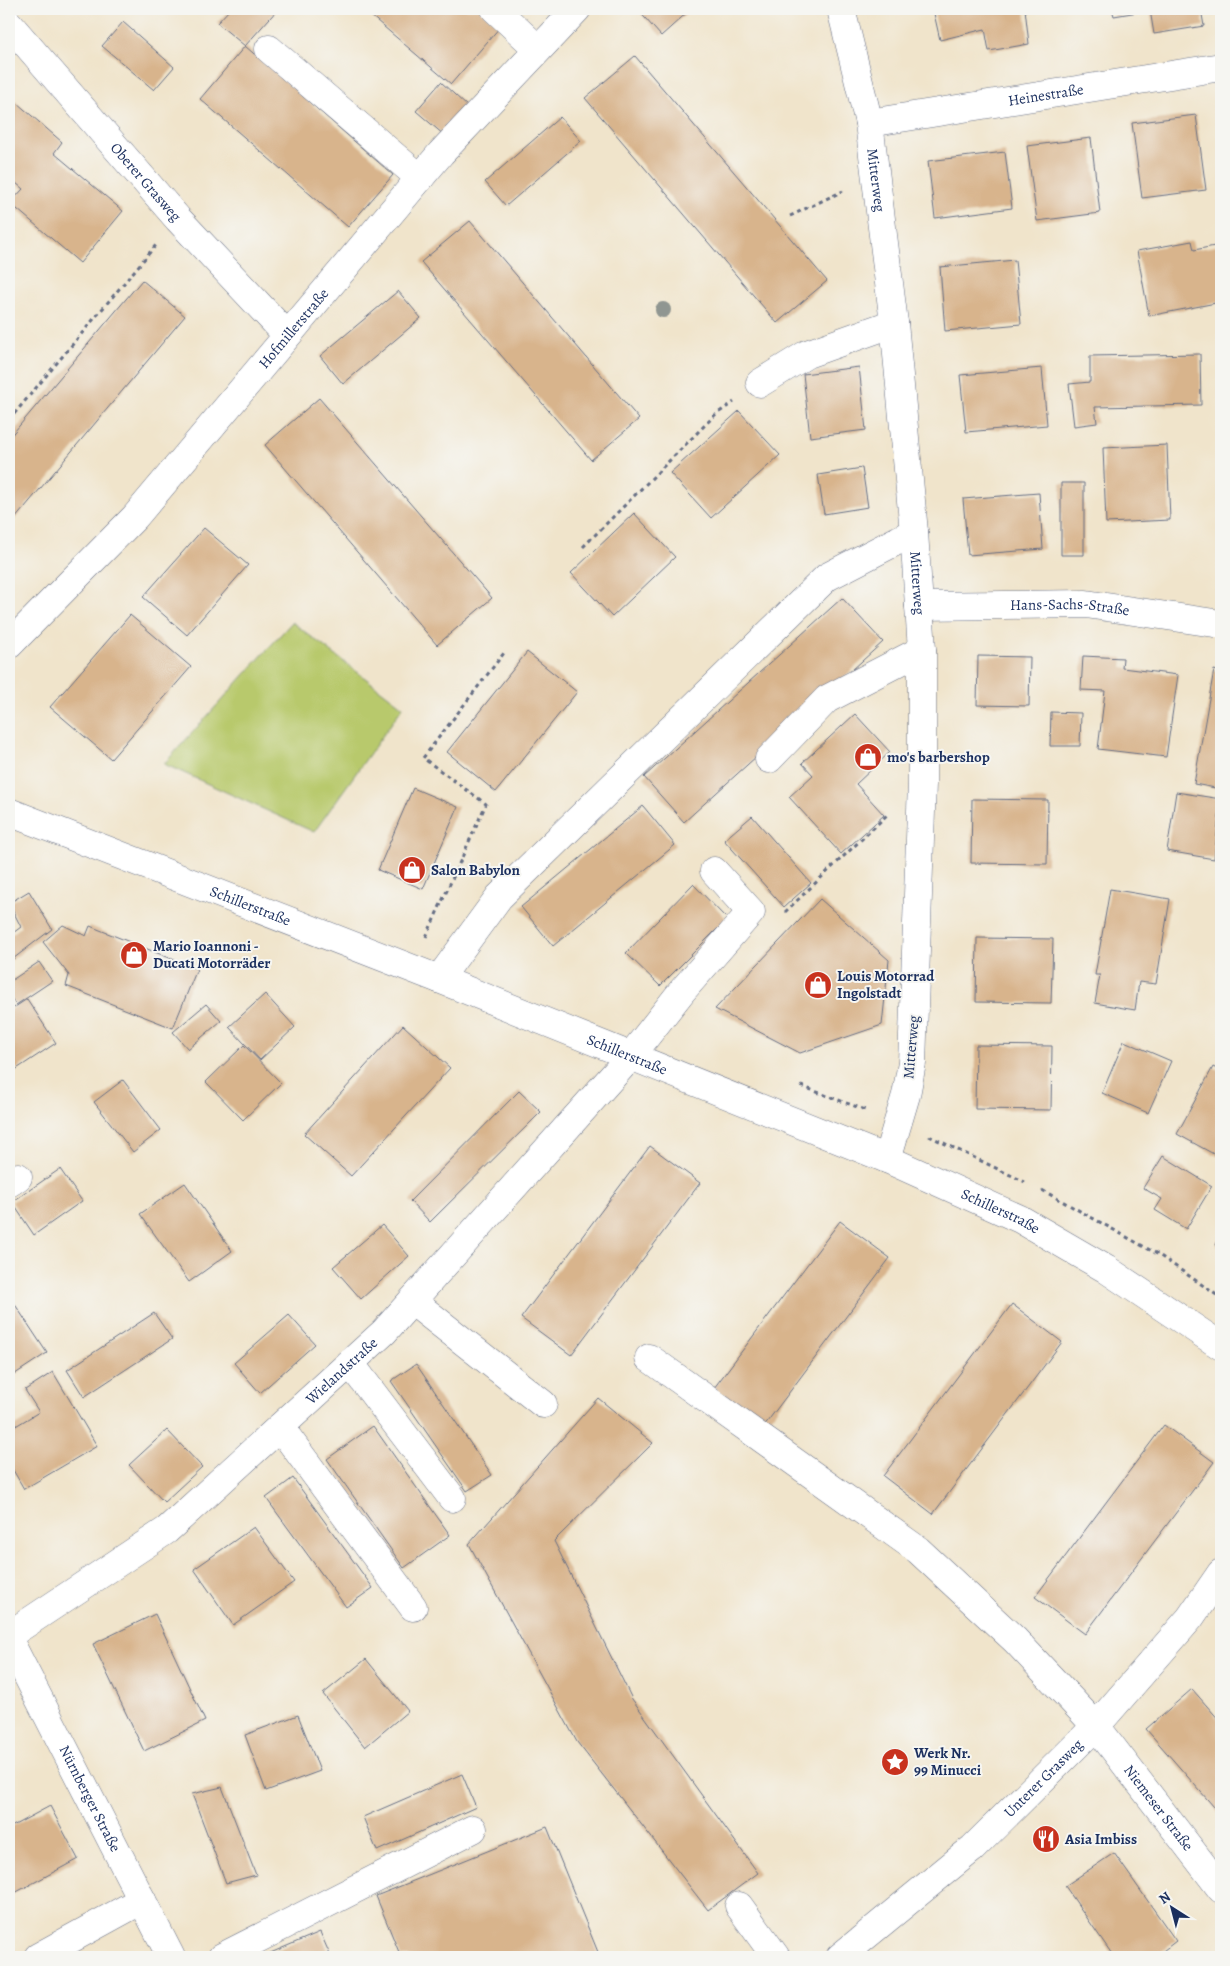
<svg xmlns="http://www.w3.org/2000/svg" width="1230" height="1966" font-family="Alegreya,serif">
	<rect width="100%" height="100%" fill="#f6f6f2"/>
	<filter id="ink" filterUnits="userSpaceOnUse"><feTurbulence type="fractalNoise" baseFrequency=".02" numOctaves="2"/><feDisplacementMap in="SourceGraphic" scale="10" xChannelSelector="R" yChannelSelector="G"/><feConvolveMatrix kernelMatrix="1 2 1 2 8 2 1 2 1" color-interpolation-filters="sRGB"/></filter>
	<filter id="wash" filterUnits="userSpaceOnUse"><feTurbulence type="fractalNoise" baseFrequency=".0096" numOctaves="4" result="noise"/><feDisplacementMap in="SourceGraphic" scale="20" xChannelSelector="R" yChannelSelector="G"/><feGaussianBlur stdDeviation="1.12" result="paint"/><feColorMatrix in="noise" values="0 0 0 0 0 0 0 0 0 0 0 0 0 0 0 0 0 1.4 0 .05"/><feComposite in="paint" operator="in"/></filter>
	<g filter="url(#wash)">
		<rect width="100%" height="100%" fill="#f0e4cb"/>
		<!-- green -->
		<path fill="#b8c96c" stroke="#6a7c65" d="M292,622L403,707L314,832L164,764Z"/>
		<g id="blocks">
			<!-- building -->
			<path fill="#d8b48c" d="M230,9H278L245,46L217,23Z
				M363,9H479L500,27L451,84Z
				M637,9H691L661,36Z
				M933,9H1025L1029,44L989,51L985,29L940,40Z
				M1112,9H1201L1204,26L1154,34L1150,10L1114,16Z
				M123,22L174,67L154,90L102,46Z
				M245,46L393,175L348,227L200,99Z
				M635,56L827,281L777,323L585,98Z
				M441,82L468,107L444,135L416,111Z
				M9,96L62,142L54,153L123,211L80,263L10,203L23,189L9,177Z
				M1196,115L1206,190L1142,198L1132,123Z
				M560,117L581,141L506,206L485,182Z
				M1091,138L1100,213L1037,221L1027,146Z
				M1005,152L1012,208L935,218L928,161Z
				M470,221L639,419L591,460L421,262Z
				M1192,241L1194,250L1220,245L1221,302L1149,316L1137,251Z
				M1015,260L1021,324L945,331L940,267Z
				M142,280L185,316L9,526V438Z
				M398,291L421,318L343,384L320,356Z
				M1200,354L1201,405L1095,407L1097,423L1074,426L1069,384L1090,382V356Z
				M859,367L866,430L810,437L803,374Z
				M1042,368L1047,425L966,432L960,375Z
				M319,398L492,598L437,645L265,445Z
				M739,411L780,455L711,518L670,473Z
				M1167,445L1170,520L1106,523L1103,448Z
				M862,468L868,507L824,514L818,475Z
				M1061,483H1084V555H1061Z
				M1039,493L1043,549L968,555L963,499Z
				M634,513L675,557L612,617L571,573Z
				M204,528L248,565L187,635L143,597Z
				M842,598L883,642L684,822L644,777Z
				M130,615L191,667L111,759L50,707Z
				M527,652L577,692L496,792L447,752Z
				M978,656L1030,657L1029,706L977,705Z
				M1083,656L1123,658L1122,668L1178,675L1166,757L1098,749L1105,691L1081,690Z
				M1214,670L1221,672V789L1194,784Z
				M1051,712L1081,713L1080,746H1050Z
				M855,714L890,752L856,784L884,815L841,854L789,797L813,775L802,763Z
				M413,788L458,807L423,889L378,870Z
				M1176,792L1221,799L1214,859L1167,851Z
				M972,799L1048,800L1047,864L971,863Z
				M643,806L675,845L553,946L521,907Z
				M752,816L811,883L784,907L724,840Z
				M693,884L727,919L660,986L626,953Z
				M1110,889L1170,899L1156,984L1139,982L1135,1010L1095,1003L1100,975H1095Z
				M29,891L52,929L9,962V936L21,927L9,903Z
				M820,899L889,960L882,1025L800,1053L715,1009Z
				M63,925L86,936L90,926L197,969L173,1028L66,986L69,975L43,942Z
				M977,938L1053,939L1051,1003L976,1002Z
				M39,962L52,981L16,1005L9,995V982Z
				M265,994L295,1027L260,1060L229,1027Z
				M27,999L56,1043L9,1074V1011Z
				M206,1004L221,1021L188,1049L173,1032Z
				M403,1025L450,1068L351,1176L304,1134Z
				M1124,1041L1171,1061L1148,1113L1102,1093Z
				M244,1045L281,1083L243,1120L206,1082Z
				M976,1045L1052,1046L1051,1110L975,1109Z
				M1213,1067L1221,1071V1158L1177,1134Z
				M123,1080L161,1130L133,1152L94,1102Z
				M519,1091L541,1112L430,1222L410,1201Z
				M650,1146L700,1183L571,1355L521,1318Z
				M1163,1156L1212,1186L1186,1229L1155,1210L1162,1199L1143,1188Z
				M60,1169L82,1201L34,1235L12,1202Z
				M185,1183L232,1251L189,1282L140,1214Z
				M840,1221L890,1258L761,1430L711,1392Z
				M382,1225L409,1256L361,1299L333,1267Z
				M1221,1234V1247L1216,1245Z
				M14,1303L47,1353L9,1378V1307Z
				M1012,1304L1062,1342L933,1514L883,1476Z
				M154,1313L172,1339L84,1397L67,1370Z
				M289,1315L315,1344L260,1393L234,1363Z
				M416,1364L492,1475L467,1491L391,1381Z
				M53,1372L97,1446L24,1489L9,1463V1430L39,1412L25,1390Z
				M598,1398L653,1443L554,1541L632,1699L758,1873L708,1910L577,1742L469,1544Z
				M1164,1425L1214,1462L1085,1634L1035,1597Z
				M373,1426L450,1535L404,1568L327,1459Z
				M167,1430L202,1467L164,1502L129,1465Z
				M293,1478L373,1588L346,1607L266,1498Z
				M254,1527L294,1582L233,1625L194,1569Z
				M155,1614L205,1721L144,1751L93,1644Z
				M366,1659L408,1711L365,1747L323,1694Z
				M1192,1689L1221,1722V1815L1146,1729Z
				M298,1715L320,1771L266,1791L245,1735Z
				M462,1774L476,1807L377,1851L363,1817Z
				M222,1787L256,1875L226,1883L192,1794Z
				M50,1806L78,1859L9,1896V1828Z
				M547,1827L600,1957H401L376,1896Z
				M1114,1853L1176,1941L1155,1957H1114L1065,1886Z
				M320,1932L331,1957H261Z"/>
		</g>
	</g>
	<g filter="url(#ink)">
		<use href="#blocks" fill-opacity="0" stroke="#666e84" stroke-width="1"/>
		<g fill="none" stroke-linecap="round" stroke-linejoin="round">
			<!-- minor casing -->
			<g stroke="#666e84" stroke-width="29">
				<g id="minor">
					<path d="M495,9L538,49"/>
					<path id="s1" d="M841,9L869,123L894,323L914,532L922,650V783L912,1063L906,1095L887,1159"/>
					<path id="s2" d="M9,24L178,219L286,334"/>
					<path d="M269,49L420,178"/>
					<path id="s3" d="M869,123L1221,67"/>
					<path d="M760,383L807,354L894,323"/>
					<path id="s4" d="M919,606L1086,604L1221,624"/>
					<path id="s5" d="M9,645L135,517L441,153L577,9"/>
					<path d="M769,759L827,699L922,650"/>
					<path d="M439,979L499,897L827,577L914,532"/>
					<path d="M9,1183L18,1177"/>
					<path d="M412,1301L543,1404"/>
					<path id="s6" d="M649,1358L918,1550L1015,1640L1096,1726L1221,1889"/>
					<path d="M350,1363L452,1498"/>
					<path d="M280,1427L413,1607"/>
					<path id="s7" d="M9,1635L167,1530L384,1332L630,1057L682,991L751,912L714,871"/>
					<path id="s8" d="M9,1640L171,1957"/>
					<path d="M739,1906L776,1957"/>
					<path d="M38,1957L142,1900"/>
					<path d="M222,1957L473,1829"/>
					<path id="s9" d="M840,1957L973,1848L1096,1726L1190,1618L1221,1573"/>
				</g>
			</g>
			<!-- major casing -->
			<g stroke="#666e84" stroke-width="29">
				<g id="major">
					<path id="s10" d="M9,812L439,979L887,1159L1020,1219L1106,1269L1221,1346"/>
				</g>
			</g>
			<!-- path -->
			<path stroke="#666e84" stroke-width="3" stroke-dasharray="4 4" stroke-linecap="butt" d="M790,216L843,191
				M9,420L156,245
				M583,547L715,415L734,402
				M785,912L887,815
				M426,937L486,804L423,758L504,653
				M801,1086L868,1111
				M929,1136L1025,1182
				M1042,1190L1159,1255L1221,1298"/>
			<!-- minor -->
			<use href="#minor" stroke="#fff" stroke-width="28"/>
			<!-- major -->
			<use href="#major" stroke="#fff" stroke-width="28"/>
		</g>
		<!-- trees -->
		<circle fill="#909691" cx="663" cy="310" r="8"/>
	</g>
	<!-- icons -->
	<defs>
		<g id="shop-disc" transform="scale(1.4375)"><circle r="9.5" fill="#c8321e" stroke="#f6f6f2"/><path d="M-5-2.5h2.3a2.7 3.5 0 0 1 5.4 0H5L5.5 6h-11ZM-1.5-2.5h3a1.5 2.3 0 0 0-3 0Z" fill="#fff"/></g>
		<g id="sight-disc" transform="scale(1.4375)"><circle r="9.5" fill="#c8321e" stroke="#f6f6f2"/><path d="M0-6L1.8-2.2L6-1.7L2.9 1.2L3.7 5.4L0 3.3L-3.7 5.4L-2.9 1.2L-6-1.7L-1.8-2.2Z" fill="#fff"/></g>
		<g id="restaurant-disc" transform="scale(1.4375)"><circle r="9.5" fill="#c8321e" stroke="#f6f6f2"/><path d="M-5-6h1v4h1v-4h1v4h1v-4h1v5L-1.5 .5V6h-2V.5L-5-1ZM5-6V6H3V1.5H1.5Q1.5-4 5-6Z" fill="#fff"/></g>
	</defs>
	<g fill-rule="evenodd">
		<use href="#shop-disc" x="868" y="757"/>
		<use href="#shop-disc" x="412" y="870"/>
		<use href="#shop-disc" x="134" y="955"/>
		<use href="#shop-disc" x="818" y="985"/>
		<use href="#sight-disc" x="895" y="1762"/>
		<use href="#restaurant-disc" x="1046" y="1839"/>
	</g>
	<g text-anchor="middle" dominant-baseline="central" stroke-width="4" stroke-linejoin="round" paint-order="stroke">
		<!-- street labels -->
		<g font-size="15" fill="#1b2f5e" stroke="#f6f6f2">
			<text stroke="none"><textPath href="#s3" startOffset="179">Heinestraße</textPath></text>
			<text stroke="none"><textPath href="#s1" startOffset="175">Mitterweg</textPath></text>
			<text stroke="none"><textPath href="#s2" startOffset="209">Oberer Grasweg</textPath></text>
			<text stroke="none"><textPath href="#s5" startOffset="426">Hofmillerstraße</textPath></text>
			<text stroke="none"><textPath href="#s1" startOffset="580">Mitterweg</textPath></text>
			<text stroke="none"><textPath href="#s4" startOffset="151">Hans-Sachs-Straße</textPath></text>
			<text stroke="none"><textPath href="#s10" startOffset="259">Schillerstraße</textPath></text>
			<text transform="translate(911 1047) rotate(-85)">Mitterweg</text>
			<text stroke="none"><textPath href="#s10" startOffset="664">Schillerstraße</textPath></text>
			<text stroke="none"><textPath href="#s10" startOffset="1069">Schillerstraße</textPath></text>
			<text stroke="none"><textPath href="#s7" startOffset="426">Wielandstraße</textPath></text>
			<text stroke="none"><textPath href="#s9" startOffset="271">Unterer Grasweg</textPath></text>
			<text stroke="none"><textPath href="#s8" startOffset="178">Nürnberger Straße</textPath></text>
			<text stroke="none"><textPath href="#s6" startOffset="684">Niemeser Straße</textPath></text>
		</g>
		<!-- poi labels -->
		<g font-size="15" font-weight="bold" fill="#1b2f5e" stroke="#f6f6f2" text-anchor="start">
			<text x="887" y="757">mo's barbershop</text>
			<text x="431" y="870">Salon Babylon</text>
			<text x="153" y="946">Mario Ioannoni -<tspan x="153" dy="17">Ducati Motorräder</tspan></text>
			<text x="837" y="976">Louis Motorrad<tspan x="837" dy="17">Ingolstadt</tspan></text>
			<text x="914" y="1753">Werk Nr.<tspan x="914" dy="17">99 Minucci</tspan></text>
			<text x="1065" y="1839">Asia Imbiss</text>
		</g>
	</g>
	<!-- margin -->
	<rect width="1230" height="1966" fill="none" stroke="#f6f6f2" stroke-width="30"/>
	<!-- north arrow -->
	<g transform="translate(1172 1908) rotate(324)" stroke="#f6f6f2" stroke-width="4" paint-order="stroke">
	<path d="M0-4L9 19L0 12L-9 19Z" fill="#1b2f5e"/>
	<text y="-8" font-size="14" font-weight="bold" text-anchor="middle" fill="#1b2f5e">N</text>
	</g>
</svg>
